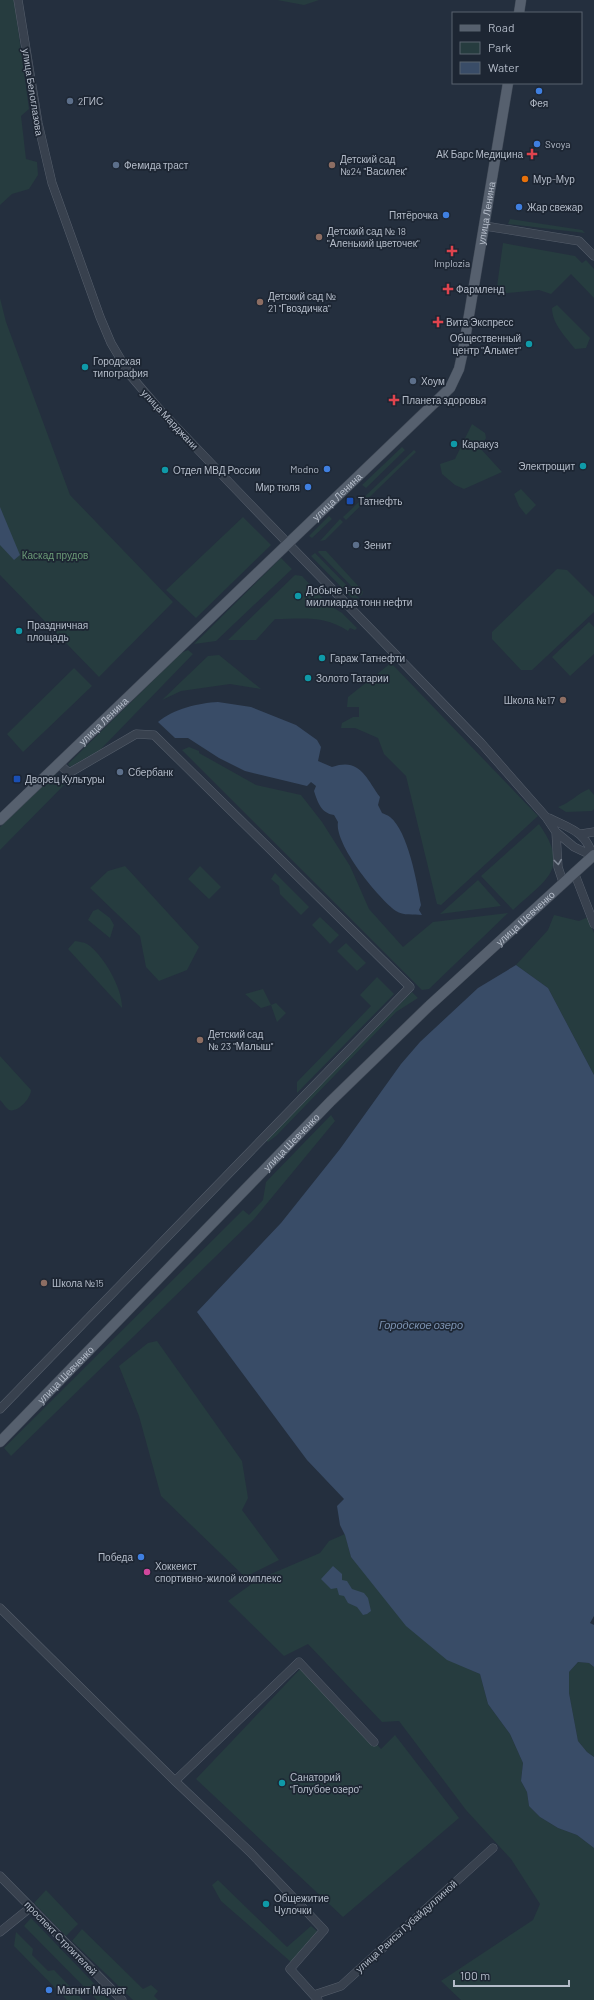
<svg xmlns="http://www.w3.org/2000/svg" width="594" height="2000" font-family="Barlow,sans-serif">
	<rect width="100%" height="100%" fill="#242f3e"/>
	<!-- green -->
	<path fill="#263c3f" d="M0,0H14L29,109L21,116L26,159L37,162L38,175L29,189L12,194L0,205Z
		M277,0H319L304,5Z
		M510,219L582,230L585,233L508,224Z
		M503,243L575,256L582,263L586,260L594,269V298L571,274L551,294L539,290L496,294Z
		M0,298L6,322L70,495L173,602L99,677L0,575Z
		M557,305L590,338L586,348L575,349C566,337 552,324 552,308Z
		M472,424L485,433L486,438L480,448L502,472L464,489L455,485L442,474L440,464L455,459Z
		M402,447L405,450L366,488L362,485Z
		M414,450L416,452L346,520L343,517Z
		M521,489L536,505L526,515L519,506L514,494Z
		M329,516L332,519L312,538L309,536Z
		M243,517L271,545L196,618L166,590Z
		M340,519L343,522L325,540L320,541Z
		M319,551H326L361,589L363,592L361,596L318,552Z
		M315,553L359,598L355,599L351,597L311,556Z
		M281,558L292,569L216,641L194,644Z
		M557,569L567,570L594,597V612L532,670H521L492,639V632Z
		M295,575L302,576L329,605L342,613L357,628L355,630L350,628L348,631C323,615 304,619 275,619L256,640H228Z
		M589,622L594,627V654L570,676L552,657Z
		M188,650L193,654L100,750L70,767L68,764L181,653Z
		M219,655L261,689L230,684L181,691L162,700L208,656Z
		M391,663L538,816L441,905L437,904L406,776L384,754L378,738L355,728H341L342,723L353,717H359V707H347L348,697Z
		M74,668L92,686L23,752L7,734Z
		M189,747L199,751V753L256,785L301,795L322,822L350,866L369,909L403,947L433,922L508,913L429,989L422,990L182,750Z
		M55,774L66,783L0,850V827Z
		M589,789L594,795V809L592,811L566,812L558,807C570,803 577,794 589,789Z
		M539,824C571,870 546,879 513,910L481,876Z
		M125,866L199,947L187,970L159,981L146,967L140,936L90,888L108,871Z
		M200,866L221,887L209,899L188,879Z
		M275,873L309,907L301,915L280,894L279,886L271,879Z
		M478,880L501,906L440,914Z
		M98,909L110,918L114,925L110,938L88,920L93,911Z
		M554,915L579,921L588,917L594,933V1075L548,988L516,965L548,930Z
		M320,917L339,935L330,944L312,925Z
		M75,941C79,942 84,942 87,944C103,954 123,989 122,1008L68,949Z
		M346,943L366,963L357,971L337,951Z
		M377,977L394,994L297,1093V1082L371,1006L360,995Z
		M263,989L271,1005L276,1003L286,1013L277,1022L271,1005L261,1008L245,994Z
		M412,992L418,998L396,1012L276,1136L268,1142L266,1140Z
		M0,1056L31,1090C31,1098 18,1113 9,1110C6,1108 3,1103 0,1100Z
		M331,1115L335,1121L254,1219L11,1456L4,1448L243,1210L249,1215L263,1200L266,1182Z
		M157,1341L242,1461L248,1498L242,1510L279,1560L245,1577L161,1496L139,1416L119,1366L148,1343Z
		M345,1534L351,1557L469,1669L480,1674L488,1704L510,1734L523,1763L521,1781L527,1792L529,1806L540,1817L558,1828L577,1835L594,1848V2000H461L441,1981L533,1920L540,1904L511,1859L466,1810L399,1721L382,1722L308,1644L284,1656L228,1601L257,1580L320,1553L329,1541Z
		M578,1662L589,1663L594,1667V1757L587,1752L578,1741L569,1693V1672Z
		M303,1666L381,1749L395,1735L459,1818L343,1917L196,1779Z
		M218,1880L287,1947L311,1926L318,1932L291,1962L221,1901L212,1885Z
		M46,1890L78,1924L66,1936L34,1903Z
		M31,1918L110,2000H97L24,1926Z
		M82,1929L143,1989L151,1985L158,1991L154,1996L158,2000H133L72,1941Z
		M16,1932L33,1949L32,1955L48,1971L54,1970L83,2000H67L14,1946Z"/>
	<!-- water -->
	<path fill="#394c67" d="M0,507L20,555L14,560L0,545Z
		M218,702L251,707L296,725L317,740L321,747L318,761L332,767C360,757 366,778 380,797L378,805L382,813C384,814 388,815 390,817C408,831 417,883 421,905L419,910L422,915C414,914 403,916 396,911C378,898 334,844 338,822L334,815C321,813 318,803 314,791L316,786L311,782L307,786L245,771L219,758L188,738H175L158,722C173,709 199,703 218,702Z
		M516,965L548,988L594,1075V1616L590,1623L594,1625V1667L589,1663L578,1662L569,1672V1693L578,1741L587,1752L594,1757V1848L577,1835L558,1828L540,1817L529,1806L527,1792L521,1781L523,1763L510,1734L488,1704L480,1674L447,1660L406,1626L351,1557L345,1535L340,1525L337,1506L344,1499L307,1460L197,1312L281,1223L340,1149L401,1064L420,1042L478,988Z
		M333,1566L342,1574V1580L347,1581L352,1589L364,1593L368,1598L371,1611L367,1614L363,1615L357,1607L348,1603L344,1596L339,1595L337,1588L331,1589L321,1579Z"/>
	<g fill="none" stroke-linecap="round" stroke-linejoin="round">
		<!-- minor casing -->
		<g stroke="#565f6c" stroke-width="9">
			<path id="minor" d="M18,0L38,123L52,183L100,317L111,343L130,375L160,410L248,502L481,743L546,817L556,832L558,867L563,882
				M485,226L579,241L594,256
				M549,818C571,829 585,831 593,856
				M556,832L574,847L593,856
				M581,834L594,832
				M574,872L594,924
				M0,1409L410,987L154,735L136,734L69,773L58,763
				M0,1608L175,1781L250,1852L324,1930L290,1969L318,2000
				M175,1781L299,1662L374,1742
				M0,1876L122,2000
				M0,1932L31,1907
				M314,1995L341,1986L493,1848"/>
		</g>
		<!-- major casing -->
		<g stroke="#414a57" stroke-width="11">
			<g id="major">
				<path d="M519,13L521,0"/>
				<path id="s1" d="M0,820L450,388L459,369L463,351L508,83"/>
				<path id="s2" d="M0,1442L331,1101L429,1006L594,855"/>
			</g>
		</g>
		<!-- minor -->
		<use href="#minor" stroke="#38414e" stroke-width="8"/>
		<!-- major -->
		<use href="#major" stroke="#56606e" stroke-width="10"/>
	</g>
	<!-- one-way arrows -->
	<defs><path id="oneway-chevron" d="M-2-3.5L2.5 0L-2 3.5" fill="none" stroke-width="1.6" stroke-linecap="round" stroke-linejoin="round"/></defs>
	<use stroke="#7c8592" href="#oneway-chevron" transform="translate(558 862) rotate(83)"/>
	<!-- markers -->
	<g fill="#3f7fe0" stroke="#1d2633" stroke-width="1.5">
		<circle cx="539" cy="91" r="4"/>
		<circle cx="537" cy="144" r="4"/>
		<circle cx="519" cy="207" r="4"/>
		<circle cx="446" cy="215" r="4"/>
		<circle cx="327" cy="469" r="4"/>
		<circle cx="308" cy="487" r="4"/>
		<circle cx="141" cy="1557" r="4"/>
		<circle cx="49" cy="1990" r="4"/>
	</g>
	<g fill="#5c6f8a" stroke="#1d2633" stroke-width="1.5">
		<circle cx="70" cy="101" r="4"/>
		<circle cx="116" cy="165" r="4"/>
		<circle cx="413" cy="381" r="4"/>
		<circle cx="356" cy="545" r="4"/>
		<circle cx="120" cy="772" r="4"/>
	</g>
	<g fill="#e0444e" stroke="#1d2633" stroke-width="1.5">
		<path d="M530 148h4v4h4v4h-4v4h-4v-4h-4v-4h4z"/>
		<path d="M450 245h4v4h4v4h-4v4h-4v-4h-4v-4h4z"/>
		<path d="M446 283h4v4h4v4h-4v4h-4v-4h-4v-4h4z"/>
		<path d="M436 316h4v4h4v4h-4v4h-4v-4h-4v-4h4z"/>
		<path d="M392 394h4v4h4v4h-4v4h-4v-4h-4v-4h4z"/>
	</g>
	<g fill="#8d6e63" stroke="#1d2633" stroke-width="1.5">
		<circle cx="332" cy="165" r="4"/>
		<circle cx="319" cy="237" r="4"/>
		<circle cx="260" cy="302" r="4"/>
		<circle cx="563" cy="700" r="4"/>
		<circle cx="200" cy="1040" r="4"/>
		<circle cx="44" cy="1283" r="4"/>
	</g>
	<circle fill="#e8710a" stroke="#1d2633" stroke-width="1.5" cx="525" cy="179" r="4"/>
	<g fill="#0f9aa8" stroke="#1d2633" stroke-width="1.5">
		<circle cx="529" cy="344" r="4"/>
		<circle cx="85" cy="367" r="4"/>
		<circle cx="454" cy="444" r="4"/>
		<circle cx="583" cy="466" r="4"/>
		<circle cx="165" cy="470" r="4"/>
		<circle cx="298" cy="596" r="4"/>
		<circle cx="19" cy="631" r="4"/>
		<circle cx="322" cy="658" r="4"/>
		<circle cx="308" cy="678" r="4"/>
		<circle cx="282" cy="1783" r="4"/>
		<circle cx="266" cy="1904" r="4"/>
	</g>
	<g fill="#1a4fb4" stroke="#1d2633" stroke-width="1.5">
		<rect x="346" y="497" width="8" height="8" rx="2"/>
		<rect x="13" y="775" width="8" height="8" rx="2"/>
	</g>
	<circle fill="#d1479c" stroke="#1d2633" stroke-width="1.5" cx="147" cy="1572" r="4"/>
	<g text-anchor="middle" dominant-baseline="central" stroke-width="3.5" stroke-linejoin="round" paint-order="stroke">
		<!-- street labels -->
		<g font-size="10" fill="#b4bcc9" stroke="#1d2633">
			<text transform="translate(33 92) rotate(81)">улица Белоглазова</text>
			<text stroke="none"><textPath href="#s1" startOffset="803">улица Ленина</textPath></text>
			<text transform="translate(170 419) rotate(47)">улица Марджани</text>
			<text stroke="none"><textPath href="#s1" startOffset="467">улица Ленина</textPath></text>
			<text stroke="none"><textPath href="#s1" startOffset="143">улица Ленина</textPath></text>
			<text stroke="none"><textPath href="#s2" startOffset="742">улица Шевченко</textPath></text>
			<text stroke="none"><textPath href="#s2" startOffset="418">улица Шевченко</textPath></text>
			<text stroke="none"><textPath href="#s2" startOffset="94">улица Шевченко</textPath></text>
			<text transform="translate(406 1926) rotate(-42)">улица Раисы Губайдуллиной</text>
			<text transform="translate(61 1938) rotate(46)">проспект Строителей</text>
		</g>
		<!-- poi labels -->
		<g font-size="10" fill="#b4bcc9" stroke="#1d2633" text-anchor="start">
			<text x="78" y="101">2ГИС</text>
			<text x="539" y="103" text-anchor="middle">Фея</text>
			<text x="545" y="144">Svoya</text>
			<text x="523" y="154" text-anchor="end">АК Барс Медицина</text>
			<text x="340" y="159">Детский сад<tspan x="340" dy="12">№24 "Василек"</tspan></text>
			<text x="124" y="165">Фемида траст</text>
			<text x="533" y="179">Мур-Мур</text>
			<text x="527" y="207">Жар свежар</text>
			<text x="438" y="215" text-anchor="end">Пятёрочка</text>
			<text x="327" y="231">Детский сад № 18<tspan x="327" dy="12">"Аленький цветочек"</tspan></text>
			<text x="452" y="263" text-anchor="middle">Implozia</text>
			<text x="456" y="289">Фармленд</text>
			<text x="268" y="296">Детский сад №<tspan x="268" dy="12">21 "Гвоздичка"</tspan></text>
			<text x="446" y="322">Вита Экспресс</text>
			<text x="521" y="338" text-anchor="end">Общественный<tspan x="521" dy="12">центр "Альмет"</tspan></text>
			<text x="93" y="361">Городская<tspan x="93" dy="12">типография</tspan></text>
			<text x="421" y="381">Хоум</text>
			<text x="402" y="400">Планета здоровья</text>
			<text x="462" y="444">Каракуз</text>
			<text x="575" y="466" text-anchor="end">Электрощит</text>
			<text x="319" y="469" text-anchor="end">Modno</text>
			<text x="173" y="470">Отдел МВД России</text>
			<text x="300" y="487" text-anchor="end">Мир тюля</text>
			<text x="358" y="501">Татнефть</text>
			<text x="364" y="545">Зенит</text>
			<text x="306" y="590">Добыче 1-го<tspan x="306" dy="12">миллиарда тонн нефти</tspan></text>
			<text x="27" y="625">Праздничная<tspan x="27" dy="12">площадь</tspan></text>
			<text x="330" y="658">Гараж Татнефти</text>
			<text x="316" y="678">Золото Татарии</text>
			<text x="555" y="700" text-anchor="end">Школа №17</text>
			<text x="128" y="772">Сбербанк</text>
			<text x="25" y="779">Дворец Культуры</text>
			<text x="208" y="1034">Детский сад<tspan x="208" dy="12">№ 23 "Малыш"</tspan></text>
			<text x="52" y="1283">Школа №15</text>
			<text x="133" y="1557" text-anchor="end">Победа</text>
			<text x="155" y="1566">Хоккеист<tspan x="155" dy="12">спортивно-жилой комплекс</tspan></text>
			<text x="290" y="1777">Санаторий<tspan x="290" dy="12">"Голубое озеро"</tspan></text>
			<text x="274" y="1898">Общежитие<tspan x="274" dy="12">Чулочки</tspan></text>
			<text x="57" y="1990">Магнит Маркет</text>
		</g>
		<!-- park labels -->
		<g font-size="10" fill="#6b9a76" stroke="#1d2633">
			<text x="55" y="555">Каскад прудов</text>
		</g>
		<!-- water labels -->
		<g font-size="11" font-style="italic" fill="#7c92b1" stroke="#1d2633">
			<text x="421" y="1324">Городское озеро</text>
		</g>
	</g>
	<!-- legend -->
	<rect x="452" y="12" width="130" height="72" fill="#1d2633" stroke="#59626f"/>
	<rect x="460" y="25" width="20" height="6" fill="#56606e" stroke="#59626f"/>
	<text x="488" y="32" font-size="12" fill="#b4bcc9">Road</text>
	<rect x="460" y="42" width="20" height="12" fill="#263c3f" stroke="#59626f"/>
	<text x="488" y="52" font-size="12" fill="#b4bcc9">Park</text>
	<rect x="460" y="62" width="20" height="12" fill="#394c67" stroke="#59626f"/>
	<text x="488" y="72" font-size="12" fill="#b4bcc9">Water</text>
	<!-- scale -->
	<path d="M454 1980v6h115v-6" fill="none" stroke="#b4bcc9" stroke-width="2"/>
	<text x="460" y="1980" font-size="12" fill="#b4bcc9" stroke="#1d2633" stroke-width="3" paint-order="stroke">100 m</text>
</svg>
